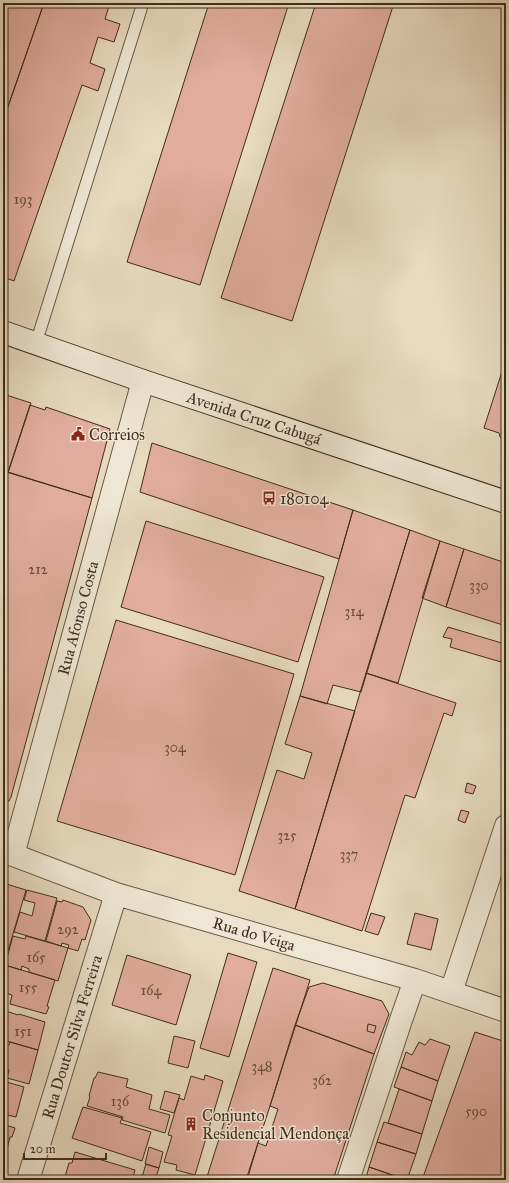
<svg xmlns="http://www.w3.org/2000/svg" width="509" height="1183" font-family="'IM FELL Great Primer',serif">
	<rect width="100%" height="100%" fill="#e7dabf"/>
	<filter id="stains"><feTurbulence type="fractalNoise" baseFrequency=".005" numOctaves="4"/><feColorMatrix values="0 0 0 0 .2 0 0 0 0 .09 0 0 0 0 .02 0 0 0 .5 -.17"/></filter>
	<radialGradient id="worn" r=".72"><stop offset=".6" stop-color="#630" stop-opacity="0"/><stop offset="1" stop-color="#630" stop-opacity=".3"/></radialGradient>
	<!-- building -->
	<path fill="#e2ad9f" stroke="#412c1e" d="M3,3H44L3,121Z
		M44,3H110L105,19L120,24L114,42L98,37L90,63L105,69L98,91L82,85L14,281L3,277V121Z
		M209,3H289L200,285L127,262Z
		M316,3H394L292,321L221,298Z
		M506,359V438L505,439L500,437L499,433L484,428Z
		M3,394L31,403L8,473L3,471Z
		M30,405L45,410L46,407L110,429L92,498L8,472Z
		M152,443L353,510L339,559L140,492Z
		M3,471L92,498L11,797L9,801L3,804Z
		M353,510L410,530L361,692L333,685L327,704L300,696Z
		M146,521L324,577L298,662L121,607Z
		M410,530L440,541L398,683L366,673Z
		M440,541L464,549L446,607L422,598Z
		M464,549L506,563V626L446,607Z
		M116,620L294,674L235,875L57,821Z
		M448,627L505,644L501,662L450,647L452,639L443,637Z
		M366,673L456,703L452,716L444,713L415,798L405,795L362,931L295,909Z
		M300,696L355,711L295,909L239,891L277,770L304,779L312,753L285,744Z
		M467,783L476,786L473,794L465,792Z
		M461,810L469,812L465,823L458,820Z
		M3,883L26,890L3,968Z
		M27,890L57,898L45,941L14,932L20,912L32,916L35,903L24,900Z
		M63,900L83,907L91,920L85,940L82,939L78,951L68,948L69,945L62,943L61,946L46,941L57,901L62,902Z
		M371,913L385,917L378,935L365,931Z
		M415,913L438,919L431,950L407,944Z
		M13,936L25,939L26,936L68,948L58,981L29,972V969L22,966L21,970L5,965Z
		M228,953L257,962L229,1057L200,1048Z
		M127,955L191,975L176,1025L112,1005Z
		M8,966L55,980L47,1006L49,1007L46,1014L10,1004L12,995L3,992V983Z
		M273,968L310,980L270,1106L246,1180H206Z
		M323,983L382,1001L389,1014L374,1054L295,1025L309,987Z
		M6,1011L18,1015L19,1014L45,1022L38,1050L3,1040V1019Z
		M368,1024L376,1026L374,1033L367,1031Z
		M295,1025L374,1054L333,1180H247L258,1143L266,1146L278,1109L270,1106Z
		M475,1032L506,1042V1180H422Z
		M174,1036L195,1041L188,1068L168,1063Z
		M430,1039L450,1046L438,1081L401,1067L406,1052L412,1055L419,1042L425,1045Z
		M10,1042L38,1050L29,1084L7,1078L9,1070L4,1068L3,1071V1043L9,1045Z
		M401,1067L438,1081L432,1101L394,1087Z
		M98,1072L128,1079L126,1087L152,1095L149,1109L170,1115L165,1133L122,1120L123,1117L87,1106L90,1097L89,1096L94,1078H95Z
		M205,1075L223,1081L195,1175L176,1170L177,1165L164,1162L172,1136L168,1135L179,1098L184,1100L191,1076L204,1080Z
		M3,1081L24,1087L16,1117L3,1114Z
		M399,1089L432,1101L422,1134L388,1123Z
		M165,1091L180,1095L174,1113L160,1109Z
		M83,1107L122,1118L120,1123L151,1132L142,1161L72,1138Z
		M384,1122L422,1134L416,1154L377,1142Z
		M3,1124L15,1128L12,1137H10L4,1161Z
		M377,1142L416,1154L407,1180L369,1167Z
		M149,1147L163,1152L159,1168L145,1164Z
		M75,1152L135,1170L132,1180H64L69,1163H72Z
		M146,1164L159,1168L155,1180H141Z
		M369,1167L407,1180H370L366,1178Z"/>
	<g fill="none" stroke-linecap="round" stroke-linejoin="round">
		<!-- lane casing -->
		<g stroke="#6a5846" stroke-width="13">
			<path id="lane" d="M36,343L143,3"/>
		</g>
		<!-- street casing -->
		<g stroke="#6a5846" stroke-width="24">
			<path id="street" d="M3,851L116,894L415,980L506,1011
				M13,855L143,381
				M451,992L506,826
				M28,1180L116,894
				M348,1180L401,1020L415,980"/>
		</g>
		<!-- secondary casing -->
		<g stroke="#412c1e" stroke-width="24">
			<path id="secondary" d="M3,332L143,381L506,502"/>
		</g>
		<!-- lane -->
		<use href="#lane" stroke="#efe7d5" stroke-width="11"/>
		<!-- street -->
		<use href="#street" stroke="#efe7d5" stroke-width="22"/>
		<!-- secondary -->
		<use href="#secondary" stroke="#efe7d5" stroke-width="22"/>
	</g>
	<!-- icons -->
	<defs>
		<g id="civic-bare" transform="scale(1.08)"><path d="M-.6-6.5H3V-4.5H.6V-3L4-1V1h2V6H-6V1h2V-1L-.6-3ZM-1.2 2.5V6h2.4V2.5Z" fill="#8f2418" stroke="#efe7d5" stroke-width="2.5" paint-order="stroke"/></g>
		<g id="bus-bare" transform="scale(1.08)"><path d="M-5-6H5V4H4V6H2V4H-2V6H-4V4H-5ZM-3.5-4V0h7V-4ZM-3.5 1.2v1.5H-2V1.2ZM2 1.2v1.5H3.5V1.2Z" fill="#8f2418" stroke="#efe7d5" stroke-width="2.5" paint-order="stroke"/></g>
		<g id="building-bare" transform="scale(1.08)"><path d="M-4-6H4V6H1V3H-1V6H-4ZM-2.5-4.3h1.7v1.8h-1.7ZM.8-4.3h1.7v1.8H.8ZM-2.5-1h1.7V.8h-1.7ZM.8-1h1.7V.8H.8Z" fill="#8f2418" stroke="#efe7d5" stroke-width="2.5" paint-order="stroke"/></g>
	</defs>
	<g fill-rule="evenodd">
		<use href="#civic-bare" x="78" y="434"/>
		<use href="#bus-bare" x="269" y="498"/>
		<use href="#building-bare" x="191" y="1124"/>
	</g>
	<g text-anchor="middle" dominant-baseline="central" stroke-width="3" stroke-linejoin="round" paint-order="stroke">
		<!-- number labels -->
		<g font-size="14" fill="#694c3e">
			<text x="23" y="199">193</text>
			<text x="38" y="569">212</text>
			<text x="479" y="585">330</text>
			<text x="354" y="611">314</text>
			<text x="175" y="747">304</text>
			<text x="287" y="835">325</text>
			<text x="349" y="854">337</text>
			<text x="68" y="929">292</text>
			<text x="36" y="957">165</text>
			<text x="28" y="987">155</text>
			<text x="151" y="990">164</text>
			<text x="23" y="1031">151</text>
			<text x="262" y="1066">348</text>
			<text x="322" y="1080">362</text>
			<text x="120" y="1101">136</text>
			<text x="476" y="1111">590</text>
		</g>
		<!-- street labels -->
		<g font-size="16" fill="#412c1e" stroke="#efe7d5">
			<text transform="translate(254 418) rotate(18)">Avenida Cruz Cabugá</text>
			<text transform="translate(78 618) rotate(-75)">Rua Afonso Costa</text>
			<text transform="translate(254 934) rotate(16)">Rua do Veiga</text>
			<text transform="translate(72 1037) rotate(-73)">Rua Doutor Silva Ferreira</text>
		</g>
		<!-- poi labels -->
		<g font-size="16" fill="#412c1e" stroke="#efe7d5" text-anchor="start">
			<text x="89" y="434">Correios</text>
			<text x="280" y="498">180104</text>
			<text x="202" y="1115">Conjunto<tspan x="202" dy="18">Residencial Mendonça</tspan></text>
		</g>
	</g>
	<!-- margin -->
	<rect width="509" height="1183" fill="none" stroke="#e7dabf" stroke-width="16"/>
	<rect x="4" y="4" width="501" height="1175" fill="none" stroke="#412c1e" stroke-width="2"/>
	<rect x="8" y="8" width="493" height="1167" fill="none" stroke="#412c1e"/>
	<!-- scale -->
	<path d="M24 1153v6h82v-6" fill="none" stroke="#412c1e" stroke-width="2"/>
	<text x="30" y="1153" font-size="12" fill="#412c1e" stroke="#efe7d5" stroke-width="3" paint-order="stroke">20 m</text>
	<rect width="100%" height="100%" filter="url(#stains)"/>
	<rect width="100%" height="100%" fill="url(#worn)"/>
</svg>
